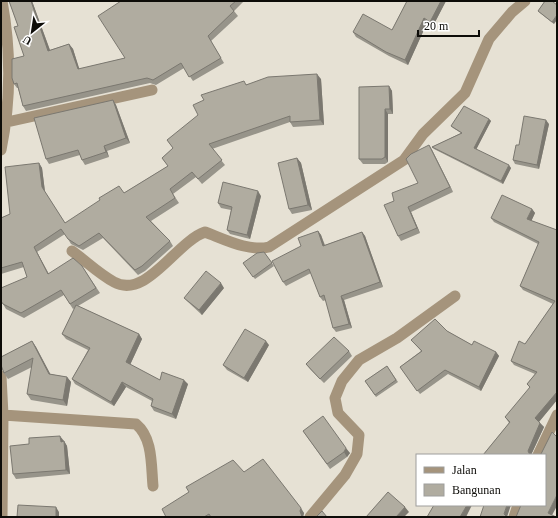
<svg xmlns="http://www.w3.org/2000/svg" width="558" height="518" font-family="Georgia,serif">
	<rect width="100%" height="100%" fill="#e6e1d4"/>
	<g fill="none" stroke-linecap="round" stroke-linejoin="round">
		<!-- service -->
		<path stroke="#a5947c" stroke-width="11" d="M310,517L345,475L357,454L359,435L338,413L335,398L342,381L359,360L397,338L455,296"/>
		<!-- minor -->
		<path stroke="#a5947c" stroke-width="11" d="M7,122L152,90
			M1,150C11,101 11,50 2,1
			M72,251C86,261 99,274 114,282C146,300 176,242 205,232C224,239 249,252 269,247L404,160L423,134L465,93L489,39L512,12L525,1
			M1,376L3,415L2,517
			M3,415L136,424C153,438 151,465 153,486
			M538,455L557,415
			M514,517L518,505"/>
	</g>
	<!-- wall -->
	<path fill="#97948a" d="M9,1H32L50,50L69,44L73,49L79,69L125,58L121,1H244L234,11L238,16L211,41L224,63L193,81L184,68L156,85L150,83L26,111L23,106L18,88H17L14,84L24,56L18,26Z
		M407,1H446L433,26L427,23L408,65L389,56L356,37L353,32L392,30Z
		M545,1L554,24L540,13L538,11Z
		M321,79L324,125L293,127L290,122L212,149L225,165L202,184L196,177L173,194L179,203L151,221L170,241L173,246L145,271L138,275L103,238L83,250L71,244L65,234L37,252L49,274L82,266L100,293L78,306L139,334L142,339L130,365L160,380L188,384L176,419L154,411L151,406L152,401L126,387L114,406L75,384L72,379L88,350L66,339L62,334L75,308L73,309L64,295L24,318L6,309L3,304L27,277L24,267L1,274V218L10,214L39,163L42,168L45,192L65,223L124,193L168,166L162,158L173,148L167,140L247,84Z
		M389,86L392,91L393,114H388V162L385,164H363L359,159Z
		M113,100L116,105L130,143L107,151L109,157L85,165L82,160L80,155L49,164L46,159Z
		M489,119L491,121L476,149L511,168L503,184L434,149L432,147L461,133L453,128L451,126Z
		M549,124L539,169L515,164L513,160L519,145Z
		M429,145L432,150L453,192L411,212L420,233L401,241L398,236L394,201L418,183Z
		M297,158L301,163L312,210L292,214L289,209Z
		M261,196L250,239L230,234L227,230L231,210L221,208L218,203Z
		M532,209L535,213L531,221L557,230V400L539,422L544,427L531,455H483L509,423L505,417L530,388L527,384L535,374L514,365L511,361L525,344L553,304L523,290L520,286L538,244L494,222L491,218Z
		M318,231L321,235L325,245L362,232L365,236L383,287L344,300L352,328L336,332L333,328L326,300L323,301L320,297L311,273L286,286L283,282L301,246Z
		M264,252L274,266L255,279L243,263Z
		M224,288L202,315L188,302L184,298Z
		M447,331L472,345L496,352L499,356L481,391L448,374L420,394L400,367L421,351L411,340Z
		M32,341L36,347L50,374L67,377L71,382L67,406L31,400L27,394L32,367L8,379L4,373L3,370H1V357Z
		M269,345L248,382L227,370L223,365Z
		M349,351L352,356L324,383L310,369L306,364Z
		M387,366L398,382L376,397L365,381Z
		M303,431L350,453L347,457L330,469Z
		M64,441L67,446L70,474L16,479L13,474L29,444Z
		M244,472L304,513L303,517H166Z"/>
	<!-- shaded-wall -->
	<path fill="#7b7870" d="M31,1H32L52,56L48,51Z
		M441,1H446L433,26L430,22Z
		M557,15V20L554,24L552,22Z
		M424,18L427,23L408,65L405,60Z
		M69,44L73,49L81,74L78,69Z
		M317,74L321,79L324,125L320,120Z
		M389,86L392,91L393,114L390,109Z
		M113,100L116,105L130,143L126,138Z
		M385,109L388,114V162L385,157Z
		M489,119L491,121L476,150L474,148Z
		M546,120L549,124L539,169L537,165Z
		M429,145L432,150L453,192L450,187Z
		M104,146L107,151L109,157L106,152Z
		M297,158L301,163L312,210L308,205Z
		M39,163L42,168L45,192L42,187Z
		M509,165L511,168L503,184L501,181Z
		M258,191L261,196L250,239L247,235Z
		M408,207L411,212L420,233L417,228Z
		M532,209L535,213L530,224L527,219Z
		M318,231L321,235L326,250L323,246Z
		M362,232L365,236L383,287L380,282Z
		M34,247L37,252L51,279L48,274Z
		M221,283L224,288L202,315L199,310Z
		M341,296L344,300L352,328L349,324Z
		M139,334L142,339L129,367L126,362Z
		M32,341L36,347L53,379L49,374Z
		M266,341L269,345L248,382L244,378Z
		M496,352L499,356L481,391L479,387Z
		M67,377L71,382L67,406L63,400Z
		M184,380L188,384L176,419L172,414Z
		M122,382L126,387L114,406L111,402Z
		M557,392V400L538,423L535,418Z
		M540,423L544,427L531,455H530L528,451Z
		M60,436L64,441V446L61,442Z
		M64,441L67,446L70,474L66,470Z
		M346,448L350,453L347,457L344,452Z
		M557,495V506L551,517L548,513Z
		M467,505H472L466,517H460Z
		M507,505H511L507,517H506L504,514Z
		M56,507L59,512V517H56Z
		M405,507L409,512L404,517H396Z
		M301,508L304,513L303,517H302L300,511Z"/>
	<!-- building -->
	<path fill="#b0aca0" stroke="#7b7870" d="M9,1H31L48,51L69,44L78,69L125,58L98,16L121,1H236L230,6L234,11L208,36L221,58L189,77L181,63L153,80L147,78L23,106L17,83L14,84L12,78V59L24,56L14,27L18,26Z
		M407,1H441L430,22L424,18L405,60L386,52L353,32L363,14L392,30Z
		M545,1H552L557,5V15L552,22L538,11Z
		M317,74L320,120L290,122V116L209,144L222,160L198,179L192,172L170,189L175,198L146,217L170,241L142,266L135,270L99,233L79,246L68,239L61,229L34,247L48,274L73,258L82,266L96,288L70,304L61,290L21,313L3,304L1,301V288L27,277L22,262L1,268V218L10,214L5,167L39,163L42,187L65,223L100,200L99,198L119,186L124,193L168,166L162,158L173,148L167,140L198,115L193,105L204,100L201,95L244,81L246,85L268,77Z
		M389,86L390,109H385V157L382,159H359V87Z
		M113,100L126,138L104,146L106,152L82,160L78,150L46,159L34,118Z
		M464,106L489,119L474,148L509,165L501,181L432,147L462,133L451,126Z
		M524,116L546,120L537,165L513,160L516,145H519Z
		M429,145L450,187L408,207L417,228L398,236L384,205L394,201L392,193L418,183L406,159L411,154Z
		M297,158L308,205L289,209L278,163Z
		M223,182L258,191L247,235L227,230L232,207L218,203Z
		M502,195L532,209L527,219L557,230V392L535,418L540,423L528,451L530,455H483L510,422L505,417L530,387L527,384L537,372L511,361L519,341L525,344L555,301L520,286L539,242L491,218Z
		M318,231L323,246L362,232L380,282L341,296L349,324L333,328L324,295L320,297L309,269L283,282L272,261L301,246L298,238Z
		M264,252L272,263L253,277L243,263L257,253Z
		M206,271L221,283L199,310L184,298Z
		M76,305L139,334L126,362L160,380L162,372L184,380L172,414L151,406L153,399L122,382L111,402L72,379L90,348L62,334Z
		M435,319L447,331L472,345L474,341L496,352L479,387L445,370L417,391L400,367L422,351L411,340Z
		M245,329L266,341L244,378L223,365Z
		M334,337L349,351L320,379L306,364Z
		M32,341L49,374L67,377L63,400L27,394L33,358L4,373L1,365V357Z
		M387,366L396,380L375,395L365,381Z
		M323,416L346,448L344,452L327,464L303,431Z
		M552,432L557,437V495L548,513L556,517H516L521,505H545V455H539L541,454Z
		M60,436L61,442L64,441L66,470L13,474L10,446L29,444V438Z
		M263,459L301,508L300,511L302,517H211L209,514L204,517H166L162,509L189,492L186,487L233,460L244,472Z
		M388,492L405,507L396,517H366Z
		M18,505L56,507V517H17Z
		M434,505H467L460,517H427Z
		M484,505H507L504,514L507,517H480Z
		M322,511L327,517H316Z"/>
	<!-- border -->
	<rect width="558" height="518" fill="none" stroke="#0d0c08" stroke-width="4"/>
	<!-- legend -->
	<rect x="416" y="454" width="130" height="52" fill="#ffffff" stroke="#9e9e9c"/>
	<rect x="424" y="467" width="20" height="6" fill="#a5947c" stroke="#9e9e9c"/>
	<text x="452" y="474" font-size="12" fill="#0d0c08">Jalan</text>
	<rect x="424" y="484" width="20" height="12" fill="#b0aca0" stroke="#9e9e9c"/>
	<text x="452" y="494" font-size="12" fill="#0d0c08">Bangunan</text>
	<!-- north arrow -->
	<g transform="translate(32 32) rotate(210)" stroke="#ffffff" stroke-width="3" paint-order="stroke">
	<path d="M0-3L7 15L0 10L-7 15Z" fill="#0d0c08"/>
	<text y="-6" font-size="11" font-weight="bold" text-anchor="middle" fill="#0d0c08">U</text>
	</g>
	<!-- scale -->
	<path d="M418 30v6h61v-6" fill="none" stroke="#0d0c08" stroke-width="2"/>
	<text x="424" y="30" font-size="12" fill="#0d0c08" stroke="#ffffff" stroke-width="3" paint-order="stroke">20 m</text>
</svg>
